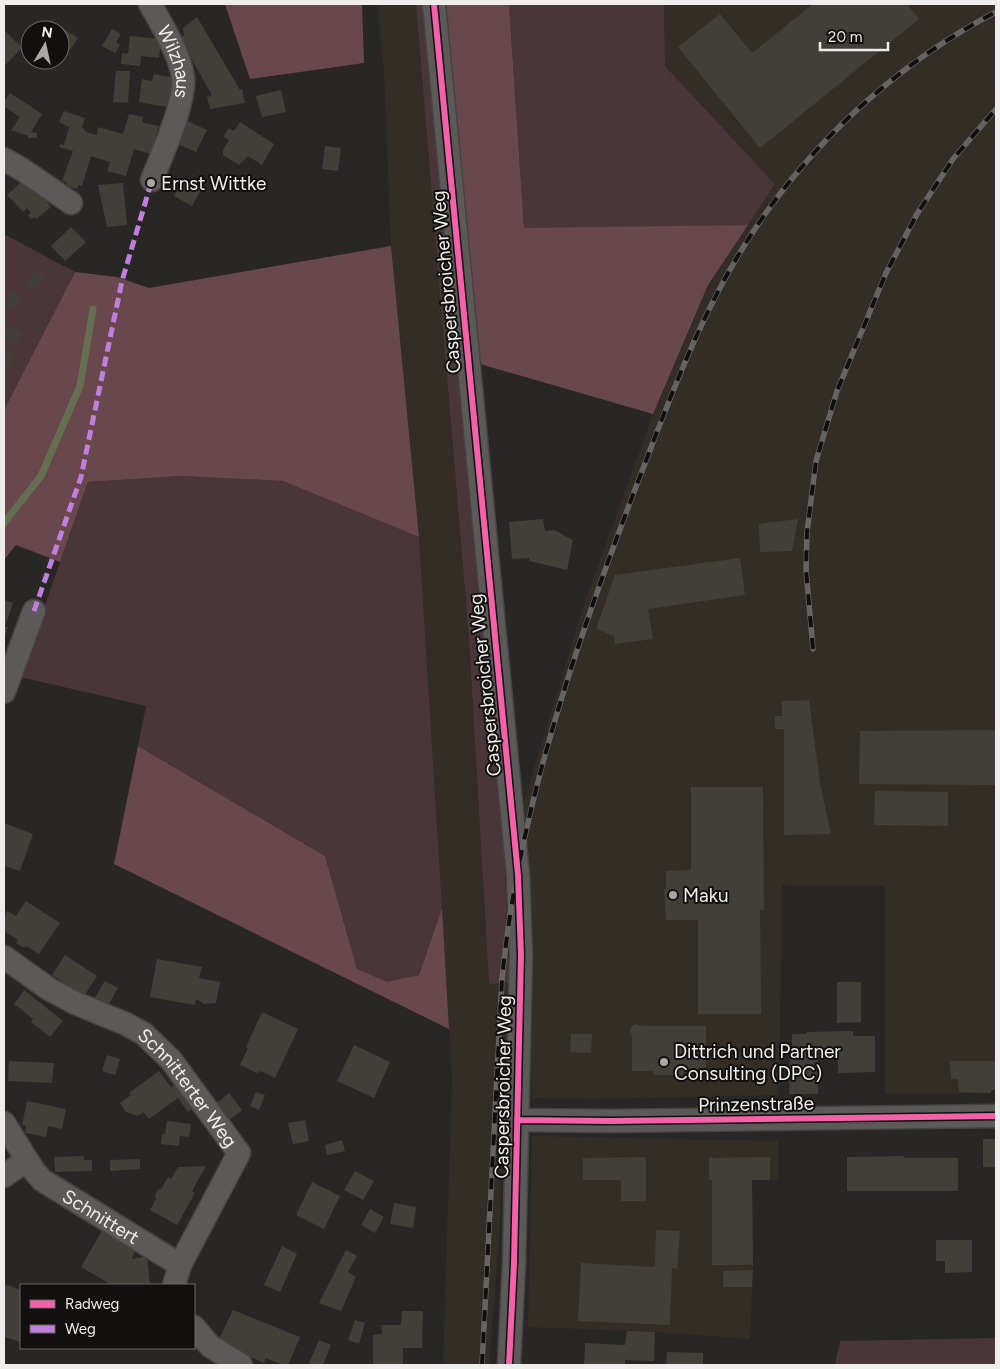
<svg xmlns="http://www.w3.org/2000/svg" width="1000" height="1369" font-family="Figtree,sans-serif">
	<rect width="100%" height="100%" fill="#292725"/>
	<!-- built -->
	<path fill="#342d26" d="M377,4H416L469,639L489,984L509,983L498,1254L489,1365H443L452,1079L449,1029L419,537L391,246L384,70Z
		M664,4H996V1090H991V1093L885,1094V886L782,885L779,1095L593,1099L532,1098L528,866L523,805L583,608L653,414L708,285L775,184L665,66Z
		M532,1136L778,1141V1180H752L753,1265L750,1339L655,1332L528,1327Z"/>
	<!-- green -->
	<path fill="#4a3538" d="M416,4H429L503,816L509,983L489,984L469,639Z
		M509,4H664L665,66L775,184L748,225L524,229Z
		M4,234L75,272L4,410Z
		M181,476L283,481L419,537L442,908L419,975L387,983L357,969L325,856L138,746L146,706L20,677L88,482Z
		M996,1338V1365H835L840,1341Z"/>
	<!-- forest -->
	<path fill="#68484d" d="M225,4H362L364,63L250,79Z
		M446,4H509L524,228L748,225L708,285L653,414L480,364Z
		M391,246L419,537L283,481L181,476L88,482L60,562L16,545L4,560V410L75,272L117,277L149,288Z
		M138,746L325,856L357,969L387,982L419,975L442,908L449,1029L114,864Z"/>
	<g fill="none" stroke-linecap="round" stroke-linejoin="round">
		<!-- stream -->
		<path stroke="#666e50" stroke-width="7" d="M4,523L41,476L80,386L93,309"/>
	</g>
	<!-- building -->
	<path fill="#423f38" d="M813,4H907L919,19L760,148L678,47L720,14L752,53Z
		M197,17L240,90L242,89L245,103L210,109L207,97L212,95L180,39L184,35L183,28Z
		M51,20L78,38L61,63L56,60H60V30H45Z
		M112,29L121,34L116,42L120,45L115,53L102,46Z
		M4,30L22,48L4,66Z
		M130,36L161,39L159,58L141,56L140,66L121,64L122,53L128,54Z
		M116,71H130L128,103L113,102Z
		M154,74L176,78L172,108L139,102L142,79L152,81Z
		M281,90L286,112L262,117L256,96Z
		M10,93L42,114L31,132L37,133V138H28V136L11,130L20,117L4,106V102Z
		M64,111L85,118L82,127L86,132L97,135L98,127L123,134L129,114L143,117L142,121L144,123L159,126L151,154L134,149L126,176L107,171L110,162L91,156L82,186L79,185L77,189L66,186L67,182L62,181L73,151L59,147L60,144L64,145L69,127L59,122Z
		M181,118L207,130L196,152L171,141Z
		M240,122L274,144L262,165L248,156L239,165L223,155V150L229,140L223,137L229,128L234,131Z
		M325,146L341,148L338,171L322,169Z
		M26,177L51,207L36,219L34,217L31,219L28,215L31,213L27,208L23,212L7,195Z
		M184,178L202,188L192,206L174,196Z
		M123,183L127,225L107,227L98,185Z
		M71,227L86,242L65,261L51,246Z
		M37,269L46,276L34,292L25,285Z
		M12,290L23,297L15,311L4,304Z
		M7,324L21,333L15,346L4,338V325L6,326Z
		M4,349L15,356L5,372L4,371Z
		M543,519L545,531L554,530L573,540L567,570L529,561V558L512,559L509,522Z
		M798,519L792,551L760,552L759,524Z
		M740,558L745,595L648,609L653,639L615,644L614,636L596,629L615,575Z
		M4,600L13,603L5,627H8L4,639Z
		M809,700L820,783L831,834L784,835V729H775V716H782V701Z
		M996,730V785L859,784L860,731Z
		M691,787H763L764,910H760L761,1014H698V920H666L664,889H666V871L691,870Z
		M875,791L948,792V826L874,825Z
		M4,823L33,834L20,871L4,866Z
		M26,901L60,923L39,954L26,946L25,948L21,946L16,943L18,940L4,931V916L7,911L16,916Z
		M65,955L97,976L84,996L52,975Z
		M157,959L202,967L199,978L220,982L216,1003L204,1004L196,999L195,1005L150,997Z
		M105,981L118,988L108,1006L94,999Z
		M837,982H861V1022L837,1023Z
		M24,990L63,1021L50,1037L31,1022L33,1019L14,1004Z
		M262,1012L298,1029L275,1078L261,1071L257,1073L240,1065L248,1048L246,1047Z
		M636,1024L642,1026H706V1071H684V1075H654V1071H632V1036L630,1030L632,1026Z
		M853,1031V1036H875V1072L838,1073V1057H818V1094H789L790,1057H792V1034H806L807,1032Z
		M571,1034H592L591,1053L570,1052Z
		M354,1045L390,1062L374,1098L337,1081Z
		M107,1055L120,1059L115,1075L102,1071Z
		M9,1061L54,1063L52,1083L8,1081Z
		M950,1061H996V1090H991V1093L959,1092L958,1079H951Z
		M159,1071L171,1087L179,1082L196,1106L188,1112L178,1098L149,1119L143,1112L138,1116L126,1112L120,1103L131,1095L129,1093Z
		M256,1092L265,1095L259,1110L250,1106Z
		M229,1093L242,1110L227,1122L213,1106Z
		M27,1101L66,1109L62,1129L48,1126L46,1137L25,1133L26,1126L22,1125Z
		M305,1120L309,1141L293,1144L288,1123Z
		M167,1121L191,1124L189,1137L180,1136L179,1146L161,1144L162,1134H165Z
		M983,1139H996V1167H983Z
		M342,1140L345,1151L327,1155L325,1145Z
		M84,1156V1160H92V1171L55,1172L54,1157Z
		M904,1156V1158H958V1191H847V1157Z
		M646,1157V1201H621V1180H583V1158Z
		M770,1157V1180H752L753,1265H712V1180H709V1158Z
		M140,1159V1169L110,1171V1160Z
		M206,1166L192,1191L195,1193L177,1225L150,1210L156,1199L155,1195L158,1190L162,1188L168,1177L171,1179L178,1167Z
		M355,1171L374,1181L363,1200L344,1190Z
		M312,1182L340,1196L324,1229L296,1215Z
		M394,1203L416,1207L413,1228L390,1224Z
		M370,1209L384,1217L375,1233L361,1225Z
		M103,1229L135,1250L132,1259L147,1256L150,1285H119L118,1283L117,1285H112L81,1267Z
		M656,1230L680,1231L677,1269L672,1268L670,1325L578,1321L581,1263L655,1267Z
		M936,1240H972V1272L945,1273V1261H936Z
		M282,1246L297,1254L280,1292L264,1285Z
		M346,1250L357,1256L348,1272L356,1277L341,1311L319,1303Z
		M753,1270L752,1287H723V1271Z
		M4,1284L21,1290V1342L4,1337Z
		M233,1310L300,1337L288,1365H283L266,1358L264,1363L217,1343Z
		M402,1311H423L422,1348H403V1365H373V1335L382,1334L381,1325H401Z
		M355,1320L365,1323L359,1344L348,1340Z
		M627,1331L655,1332L654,1361L625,1360V1365H584L585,1343L625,1345Z
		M319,1340L331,1345L323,1365H314L309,1363Z
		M667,1352L703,1353V1365H666Z"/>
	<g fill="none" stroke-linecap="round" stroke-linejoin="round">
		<!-- minor casing -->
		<g stroke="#464443" stroke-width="25">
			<g id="minor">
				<path id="s1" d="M150,4C161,23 180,55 183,77C186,102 162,154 152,180"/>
				<path d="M434,4L518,875L521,955L514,1263L509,1365"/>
				<path d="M4,159L23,170L71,203"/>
				<path d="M4,692L34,611"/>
				<path id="s2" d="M4,957L49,989L75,1003L126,1024L144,1034L171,1060L239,1153L180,1265L174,1285"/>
				<path d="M517,1120L610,1121L996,1116"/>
				<path id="s3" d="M4,1123L34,1171L42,1180L180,1265"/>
				<path d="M4,1176L27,1160"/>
				<path d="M194,1327L210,1346L241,1365"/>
			</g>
		</g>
		<!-- minor -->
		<use href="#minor" stroke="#5b5a59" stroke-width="22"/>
		<!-- rail casing -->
		<g stroke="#666463" stroke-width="5.5">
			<path id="rail" d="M813,649L806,570L807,532L816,461L837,391L886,273L917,214L953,159L996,109
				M482,1365L502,979C519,806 577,641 639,479C675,385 708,293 768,210C826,129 907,58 996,12"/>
		</g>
		<!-- rail -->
		<use href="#rail" stroke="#11100e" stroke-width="4" stroke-dasharray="11" stroke-linecap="butt"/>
		<!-- quiet -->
		<path stroke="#c07fdc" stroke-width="5" stroke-dasharray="10 5" stroke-linecap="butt" d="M34,611L81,477L122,281L152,180"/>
		<!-- cycleway casing -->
		<g stroke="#11100e" stroke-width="9">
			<path id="cycleway" d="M434,4L518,875L521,955L514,1263L509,1365
				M517,1120L610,1121L996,1116"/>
		</g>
		<!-- cycleway -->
		<use href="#cycleway" stroke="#f560ab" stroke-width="6"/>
	</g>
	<!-- markers -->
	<g fill="#aaa8a6" stroke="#11100e" stroke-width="2">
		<circle cx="151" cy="183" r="5"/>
		<circle cx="673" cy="895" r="5"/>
		<circle cx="664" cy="1062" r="5"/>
	</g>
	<g text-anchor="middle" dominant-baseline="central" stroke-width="4" stroke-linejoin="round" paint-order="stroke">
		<!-- street labels -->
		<g font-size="19" fill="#f0eeec" stroke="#11100e">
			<text stroke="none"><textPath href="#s1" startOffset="64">Wilzhaus</textPath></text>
			<text transform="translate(446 282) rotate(-95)">Caspersbroicher Weg</text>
			<text transform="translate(485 685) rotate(-96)">Caspersbroicher Weg</text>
			<text transform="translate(503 1087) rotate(-89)">Caspersbroicher Weg</text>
			<text stroke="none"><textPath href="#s2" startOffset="230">Schnitterter Weg</textPath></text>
			<text transform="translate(756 1104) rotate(-1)">Prinzenstraße</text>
			<text stroke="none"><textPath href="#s3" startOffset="138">Schnittert</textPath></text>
		</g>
		<!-- poi labels -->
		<g font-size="19" fill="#f0eeec" stroke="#11100e" text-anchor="start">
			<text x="161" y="183">Ernst Wittke</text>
			<text x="683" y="895">Maku</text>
			<text x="674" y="1051">Dittrich und Partner<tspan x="674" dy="22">Consulting (DPC)</tspan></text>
		</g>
	</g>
	<!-- border -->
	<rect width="1000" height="1369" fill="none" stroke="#f0eeec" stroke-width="10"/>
	<!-- legend -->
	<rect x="20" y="1284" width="175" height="65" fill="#11100e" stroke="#6a6967"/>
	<rect x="30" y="1300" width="25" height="8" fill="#f560ab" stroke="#6a6967"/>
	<text x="65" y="1309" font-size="15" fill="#f0eeec">Radweg</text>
	<rect x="30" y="1325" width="25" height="8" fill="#c07fdc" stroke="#6a6967"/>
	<text x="65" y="1334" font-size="15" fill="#f0eeec">Weg</text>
	<!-- north arrow -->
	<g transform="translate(45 45) rotate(9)"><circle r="24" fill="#11100e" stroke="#6a6967"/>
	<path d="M0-4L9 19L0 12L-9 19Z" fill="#aaa8a6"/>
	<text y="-8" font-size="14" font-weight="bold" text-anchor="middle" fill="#f0eeec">N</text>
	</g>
	<!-- scale -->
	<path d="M820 42v8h68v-8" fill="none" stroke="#f0eeec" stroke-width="2.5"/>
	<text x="828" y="42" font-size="15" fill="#f0eeec" stroke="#11100e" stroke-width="4" paint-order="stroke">20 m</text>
</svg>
